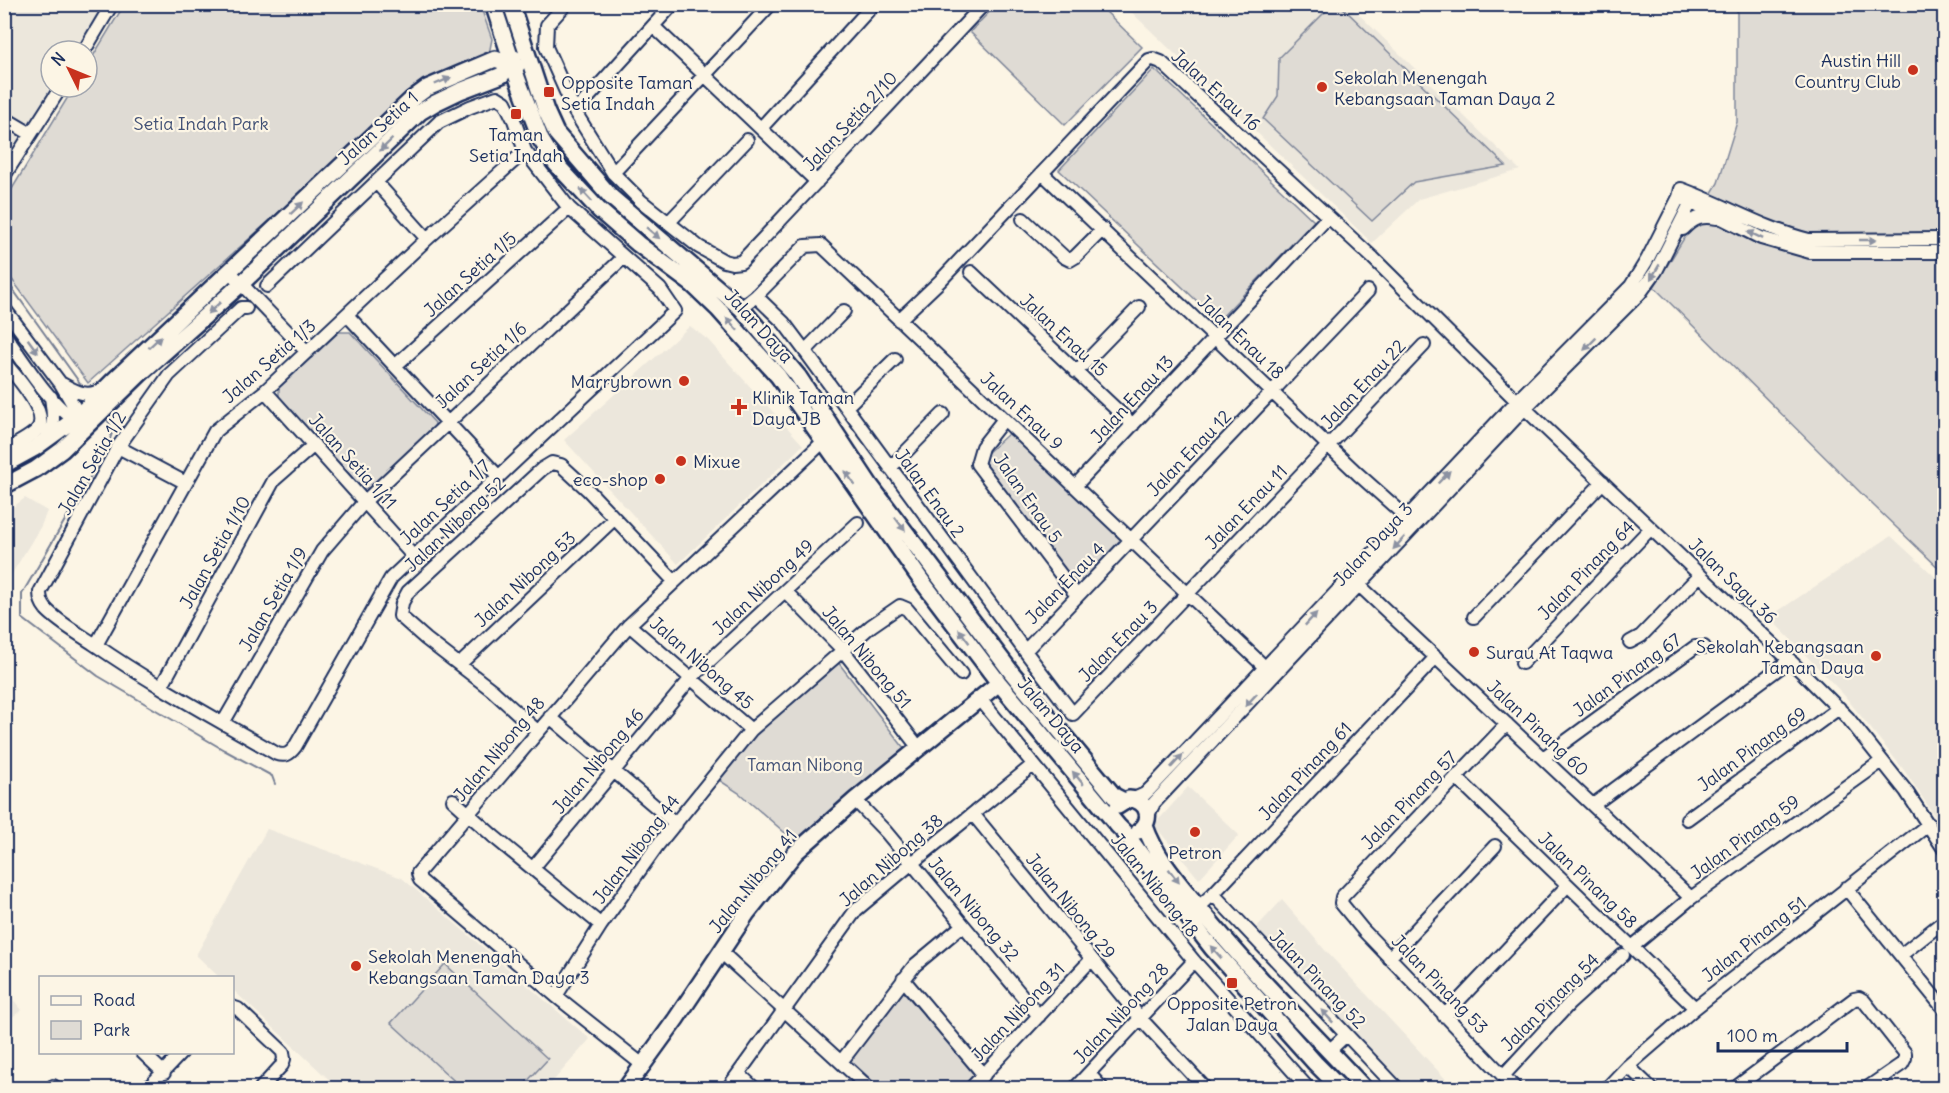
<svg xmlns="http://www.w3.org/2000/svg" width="1949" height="1093" font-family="Delius,sans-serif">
	<rect width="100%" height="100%" fill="#fcf5e5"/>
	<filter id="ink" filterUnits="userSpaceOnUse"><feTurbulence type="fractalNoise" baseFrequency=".0167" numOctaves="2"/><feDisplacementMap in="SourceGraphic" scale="12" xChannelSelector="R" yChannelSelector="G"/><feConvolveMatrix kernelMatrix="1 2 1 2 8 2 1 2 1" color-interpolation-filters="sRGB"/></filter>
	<g filter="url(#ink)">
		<!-- built -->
		<path fill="#ece7dc" d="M5,5H108L80,51H51V87H57L5,171Z
			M1124,5H1349L1520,170L1419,199L1372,243Z
			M690,326L708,340L803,445L678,564L564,440Z
			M25,498L47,511L41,526L5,585V513Z
			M1891,536L1944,585V830L1904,770L1844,695L1769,617Z
			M1188,787L1239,835L1199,879L1154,825Z
			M267,829L402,878L590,1039L547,1088H338L233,990L232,978L219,977L196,955Z
			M1282,900L1324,949L1454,1088H1401L1252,932Z
			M5,990L22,1010L5,1022H4Z"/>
		<!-- green -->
		<path fill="#dfdbd4" stroke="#7d8599" stroke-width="1.5" d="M997,4L1099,5L1142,47L1065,125L970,32Z
			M124,5H480L492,39L489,54L421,85L88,383L5,270L4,202L74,87H87V66Z
			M1332,5H1340L1506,166L1414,182L1372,221L1263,119L1278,96L1279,58Z
			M1737,5H1944V573L1874,506L1654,287L1718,183L1737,122Z
			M1154,69L1314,221L1218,321L1059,170Z
			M339,332H350L435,423L434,428L371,488H362L279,397V388Z
			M1008,434L1013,436L1121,539L1083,580L1070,578L985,463L986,454Z
			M838,662L907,752L799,845L739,793L719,780L756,731Z
			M445,964L548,1059L521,1088H462L391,1023Z
			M903,991L977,1076L964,1088H880L850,1060Z"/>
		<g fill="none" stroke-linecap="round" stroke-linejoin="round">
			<!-- stream -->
			<path stroke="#767f94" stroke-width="2" d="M4,277L82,386
				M108,421L113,430L107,448L22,594V618L98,676L224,750L272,776L275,784"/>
			<!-- minor casing -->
			<g stroke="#1b2f5e" stroke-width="16">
				<path id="minor" d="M566,4L547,25L546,47L575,112L613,173L641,201L699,247L724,261L732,263L741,262L984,4
					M653,26L817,182
					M84,51L112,4
					M575,112L673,4
					M4,118L31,134
					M761,128L874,4
					M613,173L771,4
					M1042,173L1358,474L1412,522
					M4,176L61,87
					M376,182L427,239
					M1686,200L1761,238L1810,252H1944
					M1023,219L1064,257L1070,260L1075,257L1103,229
					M669,222L747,140
					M1683,229C1694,218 1701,215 1717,218
					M230,272L307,352
					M971,272L1133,425
					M756,296L784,323L805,351L1025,651L1073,714L1424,345
					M4,308L61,384L75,408V419C53,409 20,356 4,334
					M246,308H241L169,375L118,447L40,592C40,598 41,603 46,609C59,623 78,633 94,644C153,685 215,718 277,754C285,756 289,755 295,747L391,578L675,311L660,289L569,208L525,151L514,120L505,102L497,97L470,107L439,122L267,286
					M741,308L756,296L805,246L821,245L1270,672
					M347,315L498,476
					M899,320L940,281L1149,60L1153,59L1161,62L1373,258L1517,401L1804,674L1848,718L1906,791L1944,849
					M805,351L844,311
					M4,362C15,375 51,414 37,430C31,437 13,446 4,451
					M395,366L569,208
					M1076,372L1139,307
					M62,384C76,392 89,399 104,388
					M265,391L413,556
					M846,407L895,359
					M1004,419L982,447L977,464L1077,596
					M46,438C56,424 53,414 51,397
					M118,447L186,483
					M890,468L943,414
					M1075,486L1328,217
					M1359,585L1691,898
					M785,591L842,649L919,748
					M1474,617L1603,482
					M629,625L751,730
					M1630,642L1641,636L1700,575
					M96,645L215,431L265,391L427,239L525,151
					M1025,651L1368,291
					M1522,663L1651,528
					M460,664L614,519
					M161,687L274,480L314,445
					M980,699L1194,961L1308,1088
					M550,717L676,824
					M223,723L322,551L365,501L624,257
					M1507,724L1342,897L1341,903L1363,930L1515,1088
					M537,731L492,690L426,639L400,616L402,603L408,592L542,469L552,463L561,465L587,489L674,581
					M1543,758L1695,647H1704
					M1456,777L1695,1008
					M1134,799L1145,794L1151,788L1517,401L1631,286L1647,260L1679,197L1681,189C1725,205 1764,229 1809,240L1944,239
					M453,800L493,836L601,925
					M855,800L886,832L1039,1016
					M1593,805L1790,660
					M973,814L1141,1019L1205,1088
					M1148,815L1154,803L1525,408L1640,293L1656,271L1695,194
					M1687,819L1839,708
					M533,868L692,677L858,523
					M1846,888L1944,1009
					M1213,894L1397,1088
					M1199,907L1213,894L1436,657
					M1632,947L1691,898L1882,761
					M721,952L869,1088
					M1901,955L1944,921
					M1389,958L1495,846
					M903,979L984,1075
					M556,996L601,925L657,846L751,730L871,626L900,606L907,609L961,674
					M232,1007L238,1009L283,1052L284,1059L282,1065L261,1088
					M1444,1016L1568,885
					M1329,1051L1346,1035
					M142,1052L164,1073
					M841,1062L915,965L963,925
					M644,1066L556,996L420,880L418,873L629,625L824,441
					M1628,1066L1651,1088
					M739,1074L754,1088
					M1089,1074L1102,1088
					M1503,1076L1569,1004L1623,955
					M53,1086L56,1088
					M148,1088L182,1052
					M728,1088L856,910L912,863L1033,765
					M971,1088L1091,960
					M1075,1088L1194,961
					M1607,1088L1628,1066L1695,1008L1929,824
					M1735,1088L1854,999L1859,998L1864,1001L1905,1053V1058L1902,1064L1867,1088"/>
			</g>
			<!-- major casing -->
			<g stroke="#1b2f5e" stroke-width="20">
				<path id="major" d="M493,4L518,80L541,140L556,164L599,210L638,244L693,285L718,309L778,376L921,580L999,683L1118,826L1127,835L1162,884L1212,948L1315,1063L1340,1088
					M511,4L546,111L556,133L611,197L741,308L798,376L870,485L1012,673L1110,791L1114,796L1124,801
					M4,465L35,448L75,419L112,382L412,99L427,88L495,59L517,66
					M4,486L36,469L62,450L140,374L241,284L420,112L435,103L460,91L502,75L514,58
					M1118,806L1129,799C1148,800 1154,820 1139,831
					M1145,826C1156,858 1179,883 1200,909C1251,972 1309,1029 1364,1088
					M626,1088L676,1019L747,913L795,853L855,800L999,683"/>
			</g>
			<!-- minor -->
			<use href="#minor" stroke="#fcf5e5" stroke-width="12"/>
			<!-- major -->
			<use href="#major" stroke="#fcf5e5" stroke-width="15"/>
		</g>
		<!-- one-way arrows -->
		<defs><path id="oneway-solid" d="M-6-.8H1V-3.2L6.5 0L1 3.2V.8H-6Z" transform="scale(1.5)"/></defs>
		<g fill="#8c92a2">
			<use href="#oneway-solid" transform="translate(443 81) rotate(-23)"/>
			<use href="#oneway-solid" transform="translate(386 145) rotate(136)"/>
			<use href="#oneway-solid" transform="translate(586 195) rotate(-133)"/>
			<use href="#oneway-solid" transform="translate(297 208) rotate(-43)"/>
			<use href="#oneway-solid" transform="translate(653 233) rotate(40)"/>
			<use href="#oneway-solid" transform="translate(1755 235) rotate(-155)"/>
			<use href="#oneway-solid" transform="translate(1868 240)"/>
			<use href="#oneway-solid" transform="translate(1655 272) rotate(121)"/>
			<use href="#oneway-solid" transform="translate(214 308) rotate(138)"/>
			<use href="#oneway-solid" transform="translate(732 324) rotate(-132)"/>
			<use href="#oneway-solid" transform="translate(155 342) rotate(-43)"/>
			<use href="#oneway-solid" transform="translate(1590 344) rotate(135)"/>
			<use href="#oneway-solid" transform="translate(33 346) rotate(54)"/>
			<use href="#oneway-solid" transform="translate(1444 477) rotate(-46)"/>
			<use href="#oneway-solid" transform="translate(850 478) rotate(-125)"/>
			<use href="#oneway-solid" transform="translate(900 524) rotate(53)"/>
			<use href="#oneway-solid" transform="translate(1399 543) rotate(133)"/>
			<use href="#oneway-solid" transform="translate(1311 619) rotate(-47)"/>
			<use href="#oneway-solid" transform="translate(964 636) rotate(-127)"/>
			<use href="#oneway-solid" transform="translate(1251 700) rotate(133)"/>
			<use href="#oneway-solid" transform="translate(1177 761) rotate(-47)"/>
			<use href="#oneway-solid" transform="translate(1078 778) rotate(-130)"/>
			<use href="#oneway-solid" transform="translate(1174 876) rotate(53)"/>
			<use href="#oneway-solid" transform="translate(1216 952) rotate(-131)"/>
			<use href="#oneway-solid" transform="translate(1327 1016) rotate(-133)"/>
		</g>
	</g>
	<!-- markers -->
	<g fill="#c8321e" stroke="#fcf5e5" stroke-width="2">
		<circle cx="1913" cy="70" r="6"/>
		<circle cx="1322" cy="87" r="6"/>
		<rect x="543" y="86" width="12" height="12" rx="3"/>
		<rect x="510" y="108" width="12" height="12" rx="3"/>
		<circle cx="684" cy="381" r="6"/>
		<path d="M736 398h6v6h6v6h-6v6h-6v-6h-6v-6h6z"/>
		<circle cx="681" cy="461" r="6"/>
		<circle cx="660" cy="479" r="6"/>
		<circle cx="1474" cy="652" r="6"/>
		<circle cx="1876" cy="656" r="6"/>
		<circle cx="1195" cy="832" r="6"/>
		<circle cx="356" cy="966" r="6"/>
		<rect x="1226" y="977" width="12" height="12" rx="3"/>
	</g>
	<g text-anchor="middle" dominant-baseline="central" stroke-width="4.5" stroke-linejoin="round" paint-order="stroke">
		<!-- poi labels -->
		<g font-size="18" fill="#1b2f5e" stroke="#fcf5e5" text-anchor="start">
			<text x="1901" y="60" text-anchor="end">Austin Hill<tspan x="1901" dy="21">Country Club</tspan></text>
			<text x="1334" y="77">Sekolah Menengah<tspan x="1334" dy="21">Kebangsaan Taman Daya 2</tspan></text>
			<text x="561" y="82">Opposite Taman<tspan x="561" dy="21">Setia Indah</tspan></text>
			<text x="516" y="134" text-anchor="middle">Taman<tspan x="516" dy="21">Setia Indah</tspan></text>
			<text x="672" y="381" text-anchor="end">Marrybrown</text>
			<text x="752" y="397">Klinik Taman<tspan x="752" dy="21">Daya JB</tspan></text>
			<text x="693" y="461">Mixue</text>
			<text x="648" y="479" text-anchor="end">eco-shop</text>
			<text x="1864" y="646" text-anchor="end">Sekolah Kebangsaan<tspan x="1864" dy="21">Taman Daya</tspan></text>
			<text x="1486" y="652">Surau At Taqwa</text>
			<text x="1195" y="852" text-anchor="middle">Petron</text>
			<text x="368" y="956">Sekolah Menengah<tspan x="368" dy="21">Kebangsaan Taman Daya 3</tspan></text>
			<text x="1232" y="1003" text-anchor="middle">Opposite Petron<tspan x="1232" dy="21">Jalan Daya</tspan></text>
		</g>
		<!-- street labels -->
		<g font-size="18" fill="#1b2f5e" stroke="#fcf5e5">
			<text transform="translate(1216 90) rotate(42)">Jalan Enau 16</text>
			<text transform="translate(850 121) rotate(-47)">Jalan Setia 2/10</text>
			<text transform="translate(378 128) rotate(-42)">Jalan Setia 1</text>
			<text transform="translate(470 274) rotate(-42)">Jalan Setia 1/5</text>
			<text transform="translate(759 326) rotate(48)">Jalan Daya</text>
			<text transform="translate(1064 335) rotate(43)">Jalan Enau 15</text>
			<text transform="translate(1241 337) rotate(44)">Jalan Enau 18</text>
			<text transform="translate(269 361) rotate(-41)">Jalan Setia 1/3</text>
			<text transform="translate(481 365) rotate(-43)">Jalan Setia 1/6</text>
			<text transform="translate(1363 384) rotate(-47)">Jalan Enau 22</text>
			<text transform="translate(1132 399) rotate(-47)">Jalan Enau 13</text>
			<text transform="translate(1022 411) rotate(43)">Jalan Enau 9</text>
			<text transform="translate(1189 453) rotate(-46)">Jalan Enau 12</text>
			<text transform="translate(353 461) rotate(48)">Jalan Setia 1/11</text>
			<text transform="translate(92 463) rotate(-60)">Jalan Setia 1/2</text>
			<text transform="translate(930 493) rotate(54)">Jalan Enau 2</text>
			<text transform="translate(1028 498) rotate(55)">Jalan Enau 5</text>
			<text transform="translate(445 502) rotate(-43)">Jalan Setia 1/7</text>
			<text transform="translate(1246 507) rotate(-46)">Jalan Enau 11</text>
			<text transform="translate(455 524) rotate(-43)">Jalan Nibong 52</text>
			<text transform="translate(1373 544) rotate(-47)">Jalan Daya 3</text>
			<text transform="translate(215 552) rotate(-61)">Jalan Setia 1/10</text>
			<text transform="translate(1586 570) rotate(-46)">Jalan Pinang 64</text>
			<text transform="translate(525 579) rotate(-43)">Jalan Nibong 53</text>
			<text transform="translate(1733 581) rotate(44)">Jalan Sagu 36</text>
			<text transform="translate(1065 583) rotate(-46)">Jalan Enau 4</text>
			<text transform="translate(763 587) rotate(-43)">Jalan Nibong 49</text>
			<text transform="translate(273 599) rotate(-60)">Jalan Setia 1/9</text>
			<text transform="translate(1118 641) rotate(-46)">Jalan Enau 3</text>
			<text transform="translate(867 657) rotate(50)">Jalan Nibong 51</text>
			<text transform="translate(702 663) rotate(41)">Jalan Nibong 45</text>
			<text transform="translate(1627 675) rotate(-36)">Jalan Pinang 67</text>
			<text transform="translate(1051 715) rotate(50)">Jalan Daya</text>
			<text transform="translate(1538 728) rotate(43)">Jalan Pinang 60</text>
			<text transform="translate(499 749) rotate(-50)">Jalan Nibong 48</text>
			<text transform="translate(1752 749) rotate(-36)">Jalan Pinang 69</text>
			<text transform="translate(598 761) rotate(-50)">Jalan Nibong 46</text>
			<text transform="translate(1305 771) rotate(-47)">Jalan Pinang 61</text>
			<text transform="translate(1409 800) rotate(-46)">Jalan Pinang 57</text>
			<text transform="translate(1745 837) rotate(-36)">Jalan Pinang 59</text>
			<text transform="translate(636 849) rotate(-53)">Jalan Nibong 44</text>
			<text transform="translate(891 860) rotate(-41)">Jalan Nibong 38</text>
			<text transform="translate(1588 880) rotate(44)">Jalan Pinang 58</text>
			<text transform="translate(753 881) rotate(-51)">Jalan Nibong 41</text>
			<text transform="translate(1155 885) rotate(51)">Jalan Nibong 18</text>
			<text transform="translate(1071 906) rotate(51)">Jalan Nibong 29</text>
			<text transform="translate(974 909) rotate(50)">Jalan Nibong 32</text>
			<text transform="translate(1754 939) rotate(-38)">Jalan Pinang 51</text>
			<text transform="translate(1318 979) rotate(46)">Jalan Pinang 52</text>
			<text transform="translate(1440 984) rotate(46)">Jalan Pinang 53</text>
			<text transform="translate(1550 1002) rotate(-45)">Jalan Pinang 54</text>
			<text transform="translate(1018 1012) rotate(-47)">Jalan Nibong 31</text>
			<text transform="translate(1121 1013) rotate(-47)">Jalan Nibong 28</text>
		</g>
		<!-- park labels -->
		<g font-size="18" fill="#425176" stroke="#fcf5e5">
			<text x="201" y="123">Setia Indah Park</text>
			<text x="805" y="764">Taman Nibong</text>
		</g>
	</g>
	<!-- margin -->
	<rect width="1949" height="1093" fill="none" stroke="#fcf5e5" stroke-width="24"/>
	<rect x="12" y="12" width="1925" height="1069" fill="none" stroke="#1b2f5e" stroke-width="2" filter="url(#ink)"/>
	<!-- legend -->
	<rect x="39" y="976" width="195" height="78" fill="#fcf5e5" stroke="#a2a6af" stroke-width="1.5"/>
	<rect x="51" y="996" width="30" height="9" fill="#fcf5e5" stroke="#a2a6af" stroke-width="1.5"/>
	<text x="93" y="1006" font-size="18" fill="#1b2f5e">Road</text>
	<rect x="51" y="1021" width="30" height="18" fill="#dfdbd4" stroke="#a2a6af" stroke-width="1.5"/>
	<text x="93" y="1036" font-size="18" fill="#1b2f5e">Park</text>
	<!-- north arrow -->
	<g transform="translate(69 69) rotate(313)"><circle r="28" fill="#fcf5e5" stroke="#a2a6af" stroke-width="1.5"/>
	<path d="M0-4.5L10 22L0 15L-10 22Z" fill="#c8321e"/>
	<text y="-9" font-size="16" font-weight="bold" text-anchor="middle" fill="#1b2f5e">N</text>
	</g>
	<!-- scale -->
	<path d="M1718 1042v9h129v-9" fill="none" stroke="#1b2f5e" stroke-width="3"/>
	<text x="1727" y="1042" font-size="18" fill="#1b2f5e" stroke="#fcf5e5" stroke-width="4.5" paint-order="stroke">100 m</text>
</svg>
